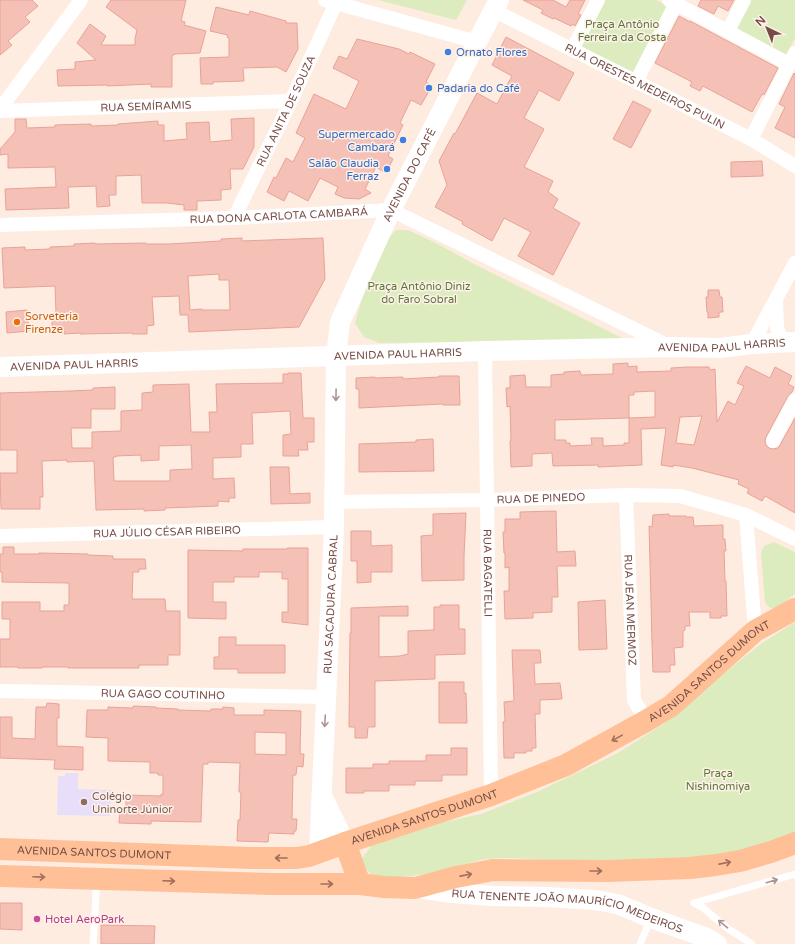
<svg xmlns="http://www.w3.org/2000/svg" width="795" height="944" font-family="'Varela Round',sans-serif">
	<rect width="100%" height="100%" fill="#feece1"/>
	<!-- education -->
	<path fill="#e9defa" d="M65,773H78V789L111,790L110,816L57,815L58,776H65Z"/>
	<!-- green -->
	<path fill="#dcecbf" d="M378,0H467L456,20Z
		M605,0H656L668,6L632,74L580,48Z
		M750,0H795V38L786,55L736,29Z
		M396,230H408L436,243L472,263L626,340L379,343L364,337L355,323L361,302L386,241Z
		M774,542L778,544L795,552V594C785,600 775,618 765,602L761,553L764,546Z
		M795,622V833L728,857L645,863L506,858L485,859L431,873L383,880L372,876L365,867L362,858L373,844L416,828L481,814L537,792L616,754L662,725L713,682L762,643Z"/>
	<!-- building -->
	<path fill="#f5c1b7" stroke="#e9a296" fill-rule="evenodd" d="M0,0H32L38,6L25,17L30,22L8,41L12,45L0,55Z
		M111,0H186L181,21L185,22L184,25L206,31L200,53L174,54V55H172V87H151V84L107,86V85L58,86L57,70L75,69V62L96,60L77,43L90,24L106,36L101,45H135V39L137,30L106,7Z
		M523,0H553L566,7L570,0H585L578,14L581,15L575,26L572,24L571,26L554,18L553,19L541,13L543,10Z
		M701,0H734L728,11L718,6L714,14L698,6Z
		M216,7L249,15L250,11L286,21V23H297L298,49L286,72L277,67L243,68L244,81L213,82V84H201L200,58L229,57V38L227,37L228,35L210,31Z
		M679,16L690,22V21L778,68L764,95L762,94L752,112L703,86L700,91L690,86L692,82L655,63Z
		M506,37L574,73L559,101L539,90L524,118L544,129L524,167L553,181L548,192L558,199L553,208L580,223L553,275L518,256L531,232L504,218L492,241L462,224L463,222L435,207L447,185L439,161L454,133L455,134L477,93L497,104L512,76L492,65Z
		M357,39L399,49L409,54L410,52L435,64L426,82L432,86L421,105L411,100L400,123L403,125L388,156L393,159L386,173L376,167L365,189L371,193L359,199L344,198L335,194L338,187L320,178L308,201L289,191L284,201L267,192L274,177L276,178L286,158L293,162L305,138L296,133L314,94L346,109L359,81L333,68L339,56L347,59Z
		M794,73L795,74V138L775,128L785,107L779,104Z
		M633,101L651,110L631,148L613,139Z
		M254,118V147L243,169H230L231,189L221,190V200L197,201V210H184V205L167,203H142L141,175L116,176V195H109L110,206L97,207L96,186L68,187L69,208L6,210L5,189L56,187L55,167L8,168V154L0,155V149L15,132V119H26L27,128L55,127V125L91,124V126L118,125V124L158,121V125H164V141L187,139L186,123L209,122L210,142L232,140L231,119Z
		M762,161L763,176L731,177V162Z
		M242,238V241L323,238L325,279L299,327L189,332L188,315H180L179,296L152,297L154,325L147,326V334H132V333L80,334V333L64,334V331H52V314H56L55,286L4,288L2,248L25,247V250L50,249V247L74,246V244L95,243V244L146,243V244H169L221,241V239ZM219,274V280H229L230,310H202V309L190,310L188,276Z
		M708,290H719L720,297H722L723,312H719V317L708,318V312H707L706,297H708Z
		M27,310L29,331L7,333L6,312Z
		M628,363V367L637,366V372L671,371V368L688,367H709L710,370L715,369L717,422L728,401L735,405L744,386L737,383L746,366L770,378L775,367L792,376L788,384L794,387L792,392L788,396L766,437L765,441L766,445L769,448L773,449L778,448L780,445L795,418V513L765,496L762,501L747,493L749,489L738,484L739,480L692,468L673,465V467L661,465L666,428L641,429L642,465L598,467V465L553,466L552,453L532,454V466L511,467L510,441H511L510,406L507,407L506,388H510V376L525,375L526,387H551V375L564,374V372L580,371L581,375L613,374V364ZM655,391V417L629,418V395H634V392ZM702,416L694,445L676,443L680,417ZM629,418V443H624V445L603,446V438H591L592,445L570,446V443H566V440H555V420Z
		M288,373H301L303,418H314V442H307L308,450H298L299,456H283V435L291,434L290,411L252,413L253,444H241V457L213,458V479L234,478L235,498H229V502L218,501V506L165,508V510L144,511V509L96,510L94,461L67,462V460L42,461L43,497H40V509H1L0,473H17V450H0V393L71,391L93,390V388L115,387V409H91V428H71L72,448H92V432L121,431V411L142,410V393L153,392V385L189,384L191,432H210L209,412H217L216,384L283,383V374H288ZM191,445L192,469L170,470V481H114L113,457H116V456L141,455V461L159,460V446Z
		M439,376H459L460,405H443V404L359,408V389H356V378L375,377V378L403,377V379L439,377Z
		M433,439L434,471L359,472V444L416,442V440Z
		M270,467H289L290,494L310,493V503L271,504Z
		M556,511L557,552L575,551L576,566H557L558,597H552V612L533,613V618L505,619L504,591H509V567L505,568V553H504L503,532H505V519H520V512Z
		M466,513L464,556V580L422,581L421,536L433,535V514Z
		M669,514V516H686V517H693L694,526L723,525V539H725L726,551H724L725,581H726L727,616H721V618H710V612H689L690,626H685V630L683,631V647L674,648L675,665H670V672H653L652,643L650,562L649,526L652,527L653,515Z
		M351,531H371V546L392,545V572H371V582L357,583V561H351Z
		M3,547H14V554H39V553L88,554V555L113,556V559H145L146,569H139V572H133L132,599H165L166,611H180V655H168V665H139V668H68V667H42V668H18V667H0V639H10V619H2V602H40V611H64V605H69V583L2,582V572H0V554H3Z
		M287,548H308V625L282,622V612H288V579H282V572H259V577H234V582H213V602H226V619L188,618V550L243,551V549H287Z
		M605,600L607,649L579,650L578,602Z
		M440,605H459V629H465V654L435,655V679L375,681V727H368L367,738H355V727H349L350,633H351V608L408,606V616H379V657L400,656L408,654V631L434,630V607H440Z
		M219,637H236V645H285V673H238V669H214V657H219Z
		M512,650H540L541,663H534L535,684L560,683L562,699L540,700V714H535L536,748H532V751H526V753H514V758H504L503,722L505,721L504,702L514,701Z
		M439,682H464V693H466L467,723H439Z
		M47,703L59,704V718H57V746L83,747V770L54,769L55,760L0,758V717H12V738L35,739L36,707H46Z
		M133,706L156,707V708L178,709V710L211,711V709H223V707L234,708V715H264V710L301,711L300,754H304L303,767L297,766L296,775H293L292,819H297L296,831H294V834L269,833L268,842L237,841L238,820H240L241,792H239L240,763L208,762V764H203L201,822L151,821V824L119,823L120,809H126V795L161,796V794L163,795V775H158V773H150V762L108,761V738L86,737L87,710H108V707L133,708ZM255,732L286,733V755L255,754Z
		M451,748H467V775H442V781H415V785H389V791H364V793H346V768H373V764H389V761H426V755H451Z
		M0,903H22V930L0,929Z
		M101,925L155,926L154,944H101Z"/>
	<g fill="none" stroke-linecap="round" stroke-linejoin="round">
		<!-- lane -->
		<path stroke="#fff" stroke-width="7" d="M694,903L795,874
			M694,903L702,907L727,928L752,944
			M93,944L96,894V880
			M640,944L651,918"/>
		<!-- street -->
		<g stroke="#fff" stroke-width="14">
			<path d="M325,0L477,42"/>
			<path d="M669,0L789,64"/>
			<path id="s1" d="M493,10L751,139L795,166"/>
			<path d="M728,31L744,0"/>
			<path d="M572,50L598,0"/>
			<path d="M636,82L676,3"/>
			<path d="M0,109L81,0"/>
			<path id="s2" d="M0,111L291,101"/>
			<path d="M751,139L795,53"/>
			<path id="s3" d="M234,218L291,101L336,3"/>
			<path id="s4" d="M0,225L234,218L391,210L669,346"/>
			<path d="M776,300L777,327L782,343"/>
			<path d="M752,344L795,263"/>
			<path id="s5" d="M485,351L491,795"/>
			<path d="M773,441L795,400"/>
			<path id="s6" d="M626,495L634,700L646,721"/>
			<path id="s7" d="M333,502L486,500L626,495L680,496L746,515L795,539"/>
			<path d="M746,515L755,631"/>
			<path id="s8" d="M0,536L334,527"/>
			<path id="s9" d="M0,691L326,697"/>
		</g>
		<!-- secondary -->
		<g stroke="#fff" stroke-width="20">
			<path id="s10" d="M0,367L485,351L671,347L720,348L752,344L795,342"/>
			<path d="M322,796L345,843"/>
			<path id="s11" d="M319,852L334,527L336,356L340,322L391,210L477,42L499,0"/>
			<path id="s12" d="M417,888L452,893L493,896L547,897L594,900L608,902L620,905L651,918L707,938L717,944"/>
		</g>
		<!-- primary -->
		<g stroke="#ffc097" stroke-width="22">
			<path d="M345,843L360,884"/>
			<path id="s13" d="M0,849L251,858H297L309,856L345,843L491,795L566,765L646,721L671,706L755,631L795,609"/>
			<path d="M0,876L270,884H360L384,887L415,888L456,877L493,870L608,871L690,868L716,865L740,861L771,852L795,843"/>
		</g>
	</g>
	<!-- one-way arrows -->
	<defs><path id="oneway-shaft" d="M-6 0H5M1.5-3L5.5 0L1.5 3" fill="none" stroke-width="1.6" stroke-linecap="round" stroke-linejoin="round"/></defs>
	<g stroke="#ad9490">
		<use href="#oneway-shaft" transform="translate(336 395) rotate(91)"/>
		<use href="#oneway-shaft" transform="translate(325 721) rotate(93)"/>
		<use href="#oneway-shaft" transform="translate(772 881) rotate(-16)"/>
		<use href="#oneway-shaft" transform="translate(723 924) rotate(-140)"/>
	</g>
	<g stroke="#a06f5e">
		<use href="#oneway-shaft" transform="translate(617 738) rotate(151)"/>
		<use href="#oneway-shaft" transform="translate(281 858) rotate(180)"/>
		<use href="#oneway-shaft" transform="translate(725 863) rotate(-11)"/>
		<use href="#oneway-shaft" transform="translate(596 871)"/>
		<use href="#oneway-shaft" transform="translate(466 875) rotate(-11)"/>
		<use href="#oneway-shaft" transform="translate(39 877) rotate(2)"/>
		<use href="#oneway-shaft" transform="translate(169 881) rotate(2)"/>
		<use href="#oneway-shaft" transform="translate(327 884)"/>
	</g>
	<!-- markers -->
	<g fill="#3f7fe0" stroke="#fff1e9" stroke-width="1.5">
		<circle cx="448" cy="52" r="4"/>
		<circle cx="429" cy="88" r="4"/>
		<circle cx="403" cy="140" r="4"/>
		<circle cx="387" cy="169" r="4"/>
	</g>
	<circle fill="#e8710a" stroke="#fff1e9" stroke-width="1.5" cx="17" cy="322" r="4"/>
	<circle fill="#8d6e63" stroke="#fff1e9" stroke-width="1.5" cx="84" cy="802" r="4"/>
	<circle fill="#d1479c" stroke="#fff1e9" stroke-width="1.5" cx="37" cy="919" r="4"/>
	<g text-anchor="middle" dominant-baseline="central" stroke-width="3" stroke-linejoin="round" paint-order="stroke">
		<!-- park labels -->
		<g font-size="11" fill="#5b783b" stroke="#fff1e9">
			<text x="622" y="24">Praça Antônio<tspan x="622" dy="13">Ferreira da Costa</tspan></text>
			<text x="419" y="286">Praça Antônio Diniz<tspan x="419" dy="13">do Faro Sobral</tspan></text>
			<text x="718" y="773">Praça<tspan x="718" dy="13">Nishinomiya</tspan></text>
		</g>
		<!-- shop labels -->
		<g font-size="11" fill="#366cbe" stroke="#fff1e9" text-anchor="start">
			<text x="456" y="52">Ornato Flores</text>
			<text x="437" y="88">Padaria do Café</text>
			<text x="395" y="134" text-anchor="end">Supermercado<tspan x="395" dy="13">Cambará</tspan></text>
			<text x="379" y="163" text-anchor="end">Salão Claudia<tspan x="379" dy="13">Ferraz</tspan></text>
		</g>
		<!-- street labels -->
		<g font-size="11" fill="#774c46" stroke="#fff1e9">
			<text stroke="none"><textPath href="#s1" startOffset="170">RUA ORESTES MEDEIROS PULIN</textPath></text>
			<text stroke="none"><textPath href="#s2" startOffset="146">RUA SEMÍRAMIS</textPath></text>
			<text stroke="none"><textPath href="#s3" startOffset="119">RUA ANITA DE SOUZA</textPath></text>
			<text stroke="none"><textPath href="#s11" startOffset="693">AVENIDA DO CAFÉ</textPath></text>
			<text stroke="none"><textPath href="#s4" startOffset="279">RUA DONA CARLOTA CAMBARÁ</textPath></text>
			<text stroke="none"><textPath href="#s10" startOffset="722">AVENIDA PAUL HARRIS</textPath></text>
			<text stroke="none"><textPath href="#s10" startOffset="398">AVENIDA PAUL HARRIS</textPath></text>
			<text stroke="none"><textPath href="#s10" startOffset="74">AVENIDA PAUL HARRIS</textPath></text>
			<text stroke="none"><textPath href="#s7" startOffset="208">RUA DE PINEDO</textPath></text>
			<text stroke="none"><textPath href="#s8" startOffset="167">RUA JÚLIO CÉSAR RIBEIRO</textPath></text>
			<text stroke="none"><textPath href="#s5" startOffset="222">RUA BAGATELLI</textPath></text>
			<text stroke="none"><textPath href="#s11" startOffset="248">RUA SACADURA CABRAL</textPath></text>
			<text stroke="none"><textPath href="#s6" startOffset="115">RUA JEAN MERMOZ</textPath></text>
			<text stroke="none"><textPath href="#s13" startOffset="754">AVENIDA SANTOS DUMONT</textPath></text>
			<text stroke="none"><textPath href="#s9" startOffset="163">RUA GAGO COUTINHO</textPath></text>
			<text stroke="none"><textPath href="#s13" startOffset="431">AVENIDA SANTOS DUMONT</textPath></text>
			<text stroke="none"><textPath href="#s13" startOffset="94">AVENIDA SANTOS DUMONT</textPath></text>
			<text stroke="none"><textPath href="#s12" startOffset="153">RUA TENENTE JOÃO MAURÍCIO MEDEIROS</textPath></text>
		</g>
		<!-- food labels -->
		<g font-size="11" fill="#c56008" stroke="#fff1e9" text-anchor="start">
			<text x="25" y="316">Sorveteria<tspan x="25" dy="13">Firenze</tspan></text>
		</g>
		<!-- education labels -->
		<g font-size="11" fill="#785e54" stroke="#fff1e9" text-anchor="start">
			<text x="92" y="796">Colégio<tspan x="92" dy="13">Uninorte Júnior</tspan></text>
		</g>
		<!-- hotel labels -->
		<g font-size="11" fill="#b23c85" stroke="#fff1e9" text-anchor="start">
			<text x="45" y="919">Hotel AeroPark</text>
		</g>
	</g>
	<!-- north arrow -->
	<g transform="translate(767 28) rotate(317)" stroke="#fff1e9" stroke-width="3" paint-order="stroke">
	<path d="M0-3L7 15L0 10L-7 15Z" fill="#774c46"/>
	<text y="-6" font-size="11" font-weight="bold" text-anchor="middle" fill="#774c46">N</text>
	</g>
</svg>
